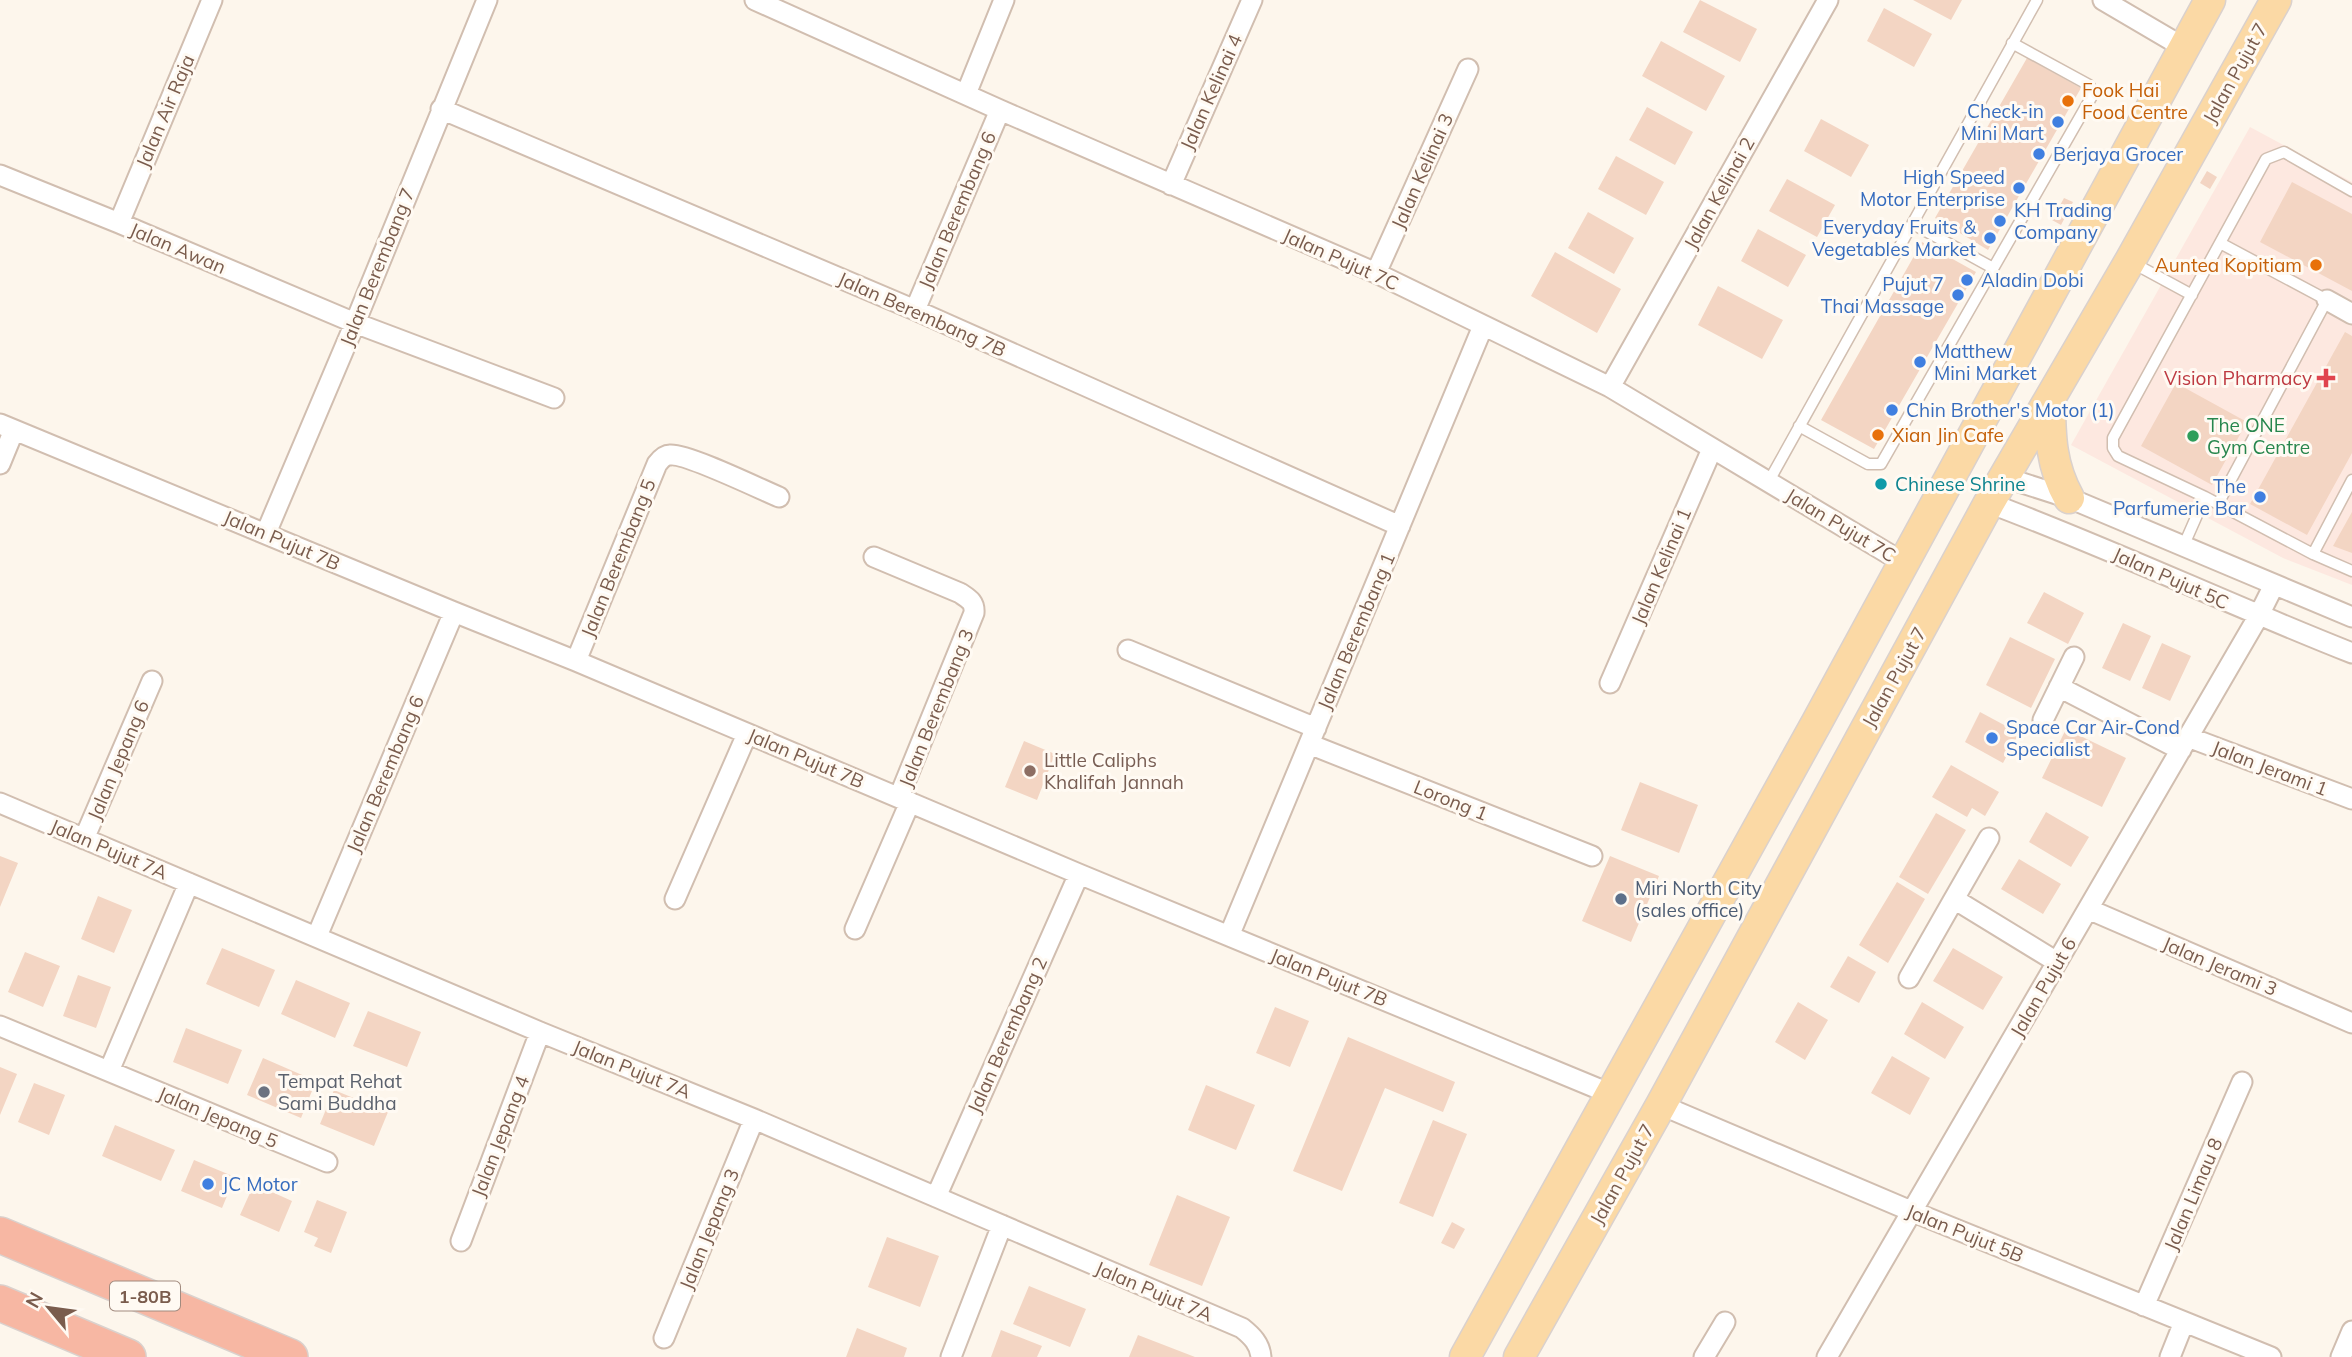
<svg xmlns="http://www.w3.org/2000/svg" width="2352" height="1357" font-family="Mulish,sans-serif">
	<rect width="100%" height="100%" fill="#fdf6ec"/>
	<!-- commercial -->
	<path fill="#fde8e0" d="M2250,127L2352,182V585L2283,558L2071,445Z"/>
	<!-- building -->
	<path fill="#f3d5c3" d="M1700,0L1757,29L1740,62L1683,32Z
		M1913,0H1962L1951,20Z
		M1884,8L1932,34L1914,67L1867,41Z
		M1661,41L1725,76L1706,111L1642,76Z
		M2027,58L2081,88L1988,250L1935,218Z
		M1647,107L1693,132L1675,165L1629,140Z
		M1821,119L1869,145L1851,177L1804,151Z
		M1616,156L1664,182L1646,215L1598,189Z
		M2207,171L2217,177L2210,189L2200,183Z
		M1787,179L1835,205L1817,237L1769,211Z
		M2292,182L2352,214V291L2260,242Z
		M2064,198L2073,202L2061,225L2052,220Z
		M1588,212L1634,238L1614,274L1568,248Z
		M1758,229L1806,255L1788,287L1741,261Z
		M1922,242L1976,272L1874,449L1821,420Z
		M1555,252L1621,289L1597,333L1531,296Z
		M1718,286L1783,320L1762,359L1698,325Z
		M2345,332L2352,336V453L2307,535L2250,504Z
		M2176,383L2247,422L2212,485L2141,446Z
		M2352,512V553L2333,546Z
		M2044,592L2084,613L2068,644L2027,623Z
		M2123,623L2151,636L2130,681L2102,668Z
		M2010,637L2055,659L2031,708L1986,685Z
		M2162,643L2191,656L2170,701L2142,688Z
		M1980,712L2019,733L2003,763L1965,742Z
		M2066,729L2126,758L2102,807L2042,778Z
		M1024,741L1055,754L1037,800L1005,787Z
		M1951,765L1999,792L1985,816L1972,808L1967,817L1932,797Z
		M1640,782L1698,805L1679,853L1621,830Z
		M2046,812L2089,837L2071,867L2029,842Z
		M1936,813L1966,830L1928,894L1899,877Z
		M0,856L18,863L0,907Z
		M1610,856L1659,876L1631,942L1582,921Z
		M2019,859L2061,884L2043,914L2001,889Z
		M1897,882L1925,899L1888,963L1859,945Z
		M98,896L132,910L114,953L81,939Z
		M222,948L275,970L259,1007L206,984Z
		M1953,948L2003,977L1983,1010L1933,981Z
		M25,952L60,966L43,1007L8,992Z
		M1848,956L1876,972L1859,1003L1830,987Z
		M78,975L111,987L96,1028L63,1016Z
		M296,980L350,1003L335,1038L281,1014Z
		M1798,1002L1828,1020L1805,1060L1775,1042Z
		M1922,1002L1964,1027L1945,1059L1904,1034Z
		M1275,1007L1309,1021L1290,1067L1256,1053Z
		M368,1011L421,1032L407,1067L353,1046Z
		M186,1028L242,1050L228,1084L173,1062Z
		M1348,1037L1455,1082L1443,1112L1385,1088L1342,1191L1293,1171Z
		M1892,1056L1930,1078L1910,1115L1871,1093Z
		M263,1058L316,1081L301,1118L247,1095Z
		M0,1067L17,1074L0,1115Z
		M34,1083L65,1095L49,1135L18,1122Z
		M1206,1085L1255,1105L1236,1150L1188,1130Z
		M334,1090L388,1112L374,1146L320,1124Z
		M1433,1120L1467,1134L1433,1217L1399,1203Z
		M115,1125L175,1150L161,1181L102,1156Z
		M194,1160L235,1177L222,1208L181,1191Z
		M254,1184L292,1201L279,1232L240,1215Z
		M1177,1195L1230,1217L1202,1286L1149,1265Z
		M317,1200L347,1212L331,1253L314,1246L318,1238L304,1232Z
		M1452,1222L1465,1229L1454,1249L1441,1243Z
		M887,1237L939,1256L920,1307L868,1287Z
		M1029,1286L1086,1309L1070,1347L1013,1324Z
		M857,1328L907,1348L904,1357H846Z
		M1001,1330L1042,1346L1037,1357H991Z
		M1138,1335L1195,1357H1129Z"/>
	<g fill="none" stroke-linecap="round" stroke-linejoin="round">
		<!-- lane casing -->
		<g stroke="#d1beb0" stroke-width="13">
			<path id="lane" d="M2352,191L2284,152L2266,159L2113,438V448L2118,456L2205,497L2313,554L2352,571
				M1913,224L1993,268
				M2133,263L2192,295
				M1799,426L1868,464H1881L2092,96L2093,91L2089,85L2012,43
				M1769,481L2037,0
				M2218,504L2327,300L2220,243
				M2183,547L2205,497
				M2313,554L2352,480"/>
		</g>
		<!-- street casing -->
		<g stroke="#d1beb0" stroke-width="23">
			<path id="street" d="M755,0L1000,110L1376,273L1610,387L1904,563
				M2103,0L2183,47
				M966,94L1004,0
				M441,109L915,310L1400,526
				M0,175L119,223L355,323L554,398
				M1171,185L1252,0
				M119,223L212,0
				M1376,273L1468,69
				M2327,300L2352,314
				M915,310L1000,110
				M1610,387L1828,0
				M0,424L454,612L576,661L1079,874L1611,1094
				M0,464L14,430
				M2002,480H2013L2069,498L2352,617
				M1989,503C2112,549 2230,605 2352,653
				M266,533L355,323L487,0
				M874,557L960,593C969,599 975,602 974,613L899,797
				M1128,650L1316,728
				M576,661L657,464C660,460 664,455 670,455C686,453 760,489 779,497
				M1610,683L1712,449
				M2059,687L2181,750
				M2043,720L2074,657
				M2188,737L2352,799
				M1309,744L1592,856
				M0,803L540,1032L754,1119L1242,1328C1252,1336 1260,1344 1261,1357
				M1989,838L1954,899L2057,962
				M84,839L152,681
				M675,899L747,734
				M2088,909L2352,1023
				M855,929L910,802
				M317,936L454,612
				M1229,936L1483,326
				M1909,978L1954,899
				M0,1026L327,1162
				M109,1071L189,883
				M1661,1105L1911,1211L2271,1357
				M936,1197L1079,874
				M461,1241L540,1032
				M2144,1306L2242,1082
				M664,1338L754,1119
				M951,1357L1002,1225
				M1704,1357L1725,1322
				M1827,1357L2258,617L2274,585
				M2170,1357L2184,1322
				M2341,1357L2352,1331"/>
		</g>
		<!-- primary casing -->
		<g stroke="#dad1cd" stroke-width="33">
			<path id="primary" d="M2050,400C2050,436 2051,466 2069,498
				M1465,1357L1817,722L2210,0
				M1519,1357L1661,1105L1989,503L2130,261L2276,0"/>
		</g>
		<!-- highway casing -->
		<g stroke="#dad1cd" stroke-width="38">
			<path id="highway" d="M0,1235L290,1357
				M0,1303L128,1357"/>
		</g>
		<!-- lane -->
		<use href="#lane" stroke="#fff" stroke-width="10"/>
		<!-- street -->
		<use href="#street" stroke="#fff" stroke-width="19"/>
		<!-- primary -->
		<use href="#primary" stroke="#fbd9a5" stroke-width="30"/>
		<!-- highway -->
		<use href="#highway" stroke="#f7b7a3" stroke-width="35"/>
	</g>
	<!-- markers -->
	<g fill="#e8710a" stroke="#fffaf3" stroke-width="2.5">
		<circle cx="2068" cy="101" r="7"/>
		<circle cx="2316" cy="265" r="7"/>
		<circle cx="1878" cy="435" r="7"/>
	</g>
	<g fill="#3f7fe0" stroke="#fffaf3" stroke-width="2.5">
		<circle cx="2058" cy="122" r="7"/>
		<circle cx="2039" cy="154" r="7"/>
		<circle cx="2019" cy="188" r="7"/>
		<circle cx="2000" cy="221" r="7"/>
		<circle cx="1990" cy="238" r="7"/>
		<circle cx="1967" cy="280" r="7"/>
		<circle cx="1958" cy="295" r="7"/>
		<circle cx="1920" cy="362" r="7"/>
		<circle cx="1892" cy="410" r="7"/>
		<circle cx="2260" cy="497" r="7"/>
		<circle cx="1992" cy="738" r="7"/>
		<circle cx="208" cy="1184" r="7"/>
	</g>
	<path fill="#e0444e" stroke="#fffaf3" stroke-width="2.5" d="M2322.5 367.5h7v7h7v7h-7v7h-7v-7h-7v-7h7z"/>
	<circle fill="#2e9e5b" stroke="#fffaf3" stroke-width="2.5" cx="2193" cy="436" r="7"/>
	<circle fill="#0f9aa8" stroke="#fffaf3" stroke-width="2.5" cx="1881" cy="484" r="7"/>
	<circle fill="#8d6e63" stroke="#fffaf3" stroke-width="2.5" cx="1030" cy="771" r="7"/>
	<circle fill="#5c6f8a" stroke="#fffaf3" stroke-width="2.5" cx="1621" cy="899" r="7"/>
	<circle fill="#6b7280" stroke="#fffaf3" stroke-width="2.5" cx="264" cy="1092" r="7"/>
	<g text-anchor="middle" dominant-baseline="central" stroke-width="6" stroke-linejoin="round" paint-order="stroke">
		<!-- shield labels -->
		<rect fill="#fffaf3" stroke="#a28b7f" stroke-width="2" x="110" y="1281.5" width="70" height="29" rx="5"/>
		<g font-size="18" font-weight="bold" fill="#7a5c4d">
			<text x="145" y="1296">1-80B</text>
		</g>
		<!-- street labels -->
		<g font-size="19" fill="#7a5c4d" stroke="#fffaf3">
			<text transform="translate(2235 73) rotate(-61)">Jalan Pujut 7</text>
			<text transform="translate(1211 92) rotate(-66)">Jalan Kelinai 4</text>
			<text transform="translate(165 111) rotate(-67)">Jalan Air Raja</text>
			<text transform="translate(1422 171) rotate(-66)">Jalan Kelinai 3</text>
			<text transform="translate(1719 193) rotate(-61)">Jalan Kelinai 2</text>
			<text transform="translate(957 210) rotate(-67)">Jalan Berembang 6</text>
			<text transform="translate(178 248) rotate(23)">Jalan Awan</text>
			<text transform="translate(1341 259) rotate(24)">Jalan Pujut 7C</text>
			<text transform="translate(377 267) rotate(-68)">Jalan Berembang 7</text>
			<text transform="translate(922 314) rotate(24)">Jalan Berembang 7B</text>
			<text transform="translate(1841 525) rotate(31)">Jalan Pujut 7C</text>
			<text transform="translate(282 540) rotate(23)">Jalan Pujut 7B</text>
			<text transform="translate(618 558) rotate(-68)">Jalan Berembang 5</text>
			<text transform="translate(1661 566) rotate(-67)">Jalan Kelinai 1</text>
			<text transform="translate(2171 578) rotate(24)">Jalan Pujut 5C</text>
			<text transform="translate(1356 631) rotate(-67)">Jalan Berembang 1</text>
			<text transform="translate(1894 677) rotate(-61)">Jalan Pujut 7</text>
			<text transform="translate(936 708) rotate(-68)">Jalan Berembang 3</text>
			<text transform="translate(806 758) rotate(23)">Jalan Pujut 7B</text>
			<text transform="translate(118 760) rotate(-67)">Jalan Jepang 6</text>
			<text transform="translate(2270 768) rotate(21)">Jalan Jerami 1</text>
			<text transform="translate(385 774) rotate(-67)">Jalan Berembang 6</text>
			<text transform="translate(1451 800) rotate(22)">Lorong 1</text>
			<text transform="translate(109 849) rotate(23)">Jalan Pujut 7A</text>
			<text transform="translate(2220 966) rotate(23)">Jalan Jerami 3</text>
			<text transform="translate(1329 977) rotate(22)">Jalan Pujut 7B</text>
			<text transform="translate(2043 987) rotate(-60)">Jalan Pujut 6</text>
			<text transform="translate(1007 1035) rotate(-66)">Jalan Berembang 2</text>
			<text transform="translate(632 1069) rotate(22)">Jalan Pujut 7A</text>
			<text transform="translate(218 1117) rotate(23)">Jalan Jepang 5</text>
			<text transform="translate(500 1136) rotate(-69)">Jalan Jepang 4</text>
			<text transform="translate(1622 1174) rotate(-61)">Jalan Pujut 7</text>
			<text transform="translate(2193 1194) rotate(-67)">Jalan Limau 8</text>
			<text transform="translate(709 1229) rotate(-68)">Jalan Jepang 3</text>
			<text transform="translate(1965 1233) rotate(22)">Jalan Pujut 5B</text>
			<text transform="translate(1154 1291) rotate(23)">Jalan Pujut 7A</text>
		</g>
		<!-- food labels -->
		<g font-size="19" fill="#c56008" stroke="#fffaf3" text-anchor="start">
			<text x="2082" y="90">Fook Hai<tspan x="2082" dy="22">Food Centre</tspan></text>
			<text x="2302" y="265" text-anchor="end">Auntea Kopitiam</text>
			<text x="1892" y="435">Xian Jin Cafe</text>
		</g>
		<!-- shop labels -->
		<g font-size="19" fill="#366cbe" stroke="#fffaf3" text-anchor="start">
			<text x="2044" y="111" text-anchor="end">Check-in<tspan x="2044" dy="22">Mini Mart</tspan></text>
			<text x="2053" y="154">Berjaya Grocer</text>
			<text x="2005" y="177" text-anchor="end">High Speed<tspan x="2005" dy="22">Motor Enterprise</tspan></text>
			<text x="2014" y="210">KH Trading<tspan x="2014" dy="22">Company</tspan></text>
			<text x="1976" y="227" text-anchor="end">Everyday Fruits &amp;<tspan x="1976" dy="22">Vegetables Market</tspan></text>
			<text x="1981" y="280">Aladin Dobi</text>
			<text x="1944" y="284" text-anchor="end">Pujut 7<tspan x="1944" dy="22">Thai Massage</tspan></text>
			<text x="1934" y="351">Matthew<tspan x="1934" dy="22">Mini Market</tspan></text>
			<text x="1906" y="410">Chin Brother's Motor (1)</text>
			<text x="2246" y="486" text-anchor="end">The<tspan x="2246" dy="22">Parfumerie Bar</tspan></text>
			<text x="2006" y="727">Space Car Air-Cond<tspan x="2006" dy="22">Specialist</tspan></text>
			<text x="222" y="1184">JC Motor</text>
		</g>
		<!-- health labels -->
		<g font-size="19" fill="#be3a42" stroke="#fffaf3" text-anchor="end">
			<text x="2312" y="378">Vision Pharmacy</text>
		</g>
		<!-- leisure labels -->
		<g font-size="19" fill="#27864d" stroke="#fffaf3" text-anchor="start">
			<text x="2207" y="425">The ONE<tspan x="2207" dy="22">Gym Centre</tspan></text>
		</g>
		<!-- culture labels -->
		<g font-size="19" fill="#0d838f" stroke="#fffaf3" text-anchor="start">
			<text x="1895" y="484">Chinese Shrine</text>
		</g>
		<!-- education labels -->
		<g font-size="19" fill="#785e54" stroke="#fffaf3" text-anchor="start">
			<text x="1044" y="760">Little Caliphs<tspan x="1044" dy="22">Khalifah Jannah</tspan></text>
		</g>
		<!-- service labels -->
		<g font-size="19" fill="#4e5e75" stroke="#fffaf3" text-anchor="start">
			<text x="1635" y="888">Miri North City<tspan x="1635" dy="22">(sales office)</tspan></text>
		</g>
		<!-- worship labels -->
		<g font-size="19" fill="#5b616d" stroke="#fffaf3" text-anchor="start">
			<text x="278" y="1081">Tempat Rehat<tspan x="278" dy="22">Sami Buddha</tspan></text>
		</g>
	</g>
	<!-- north arrow -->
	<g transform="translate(49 1308) rotate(299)" stroke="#fffaf3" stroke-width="5" paint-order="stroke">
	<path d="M0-5L12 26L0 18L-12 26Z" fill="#7a5c4d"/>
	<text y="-10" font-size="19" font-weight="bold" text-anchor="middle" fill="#7a5c4d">N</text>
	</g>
</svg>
